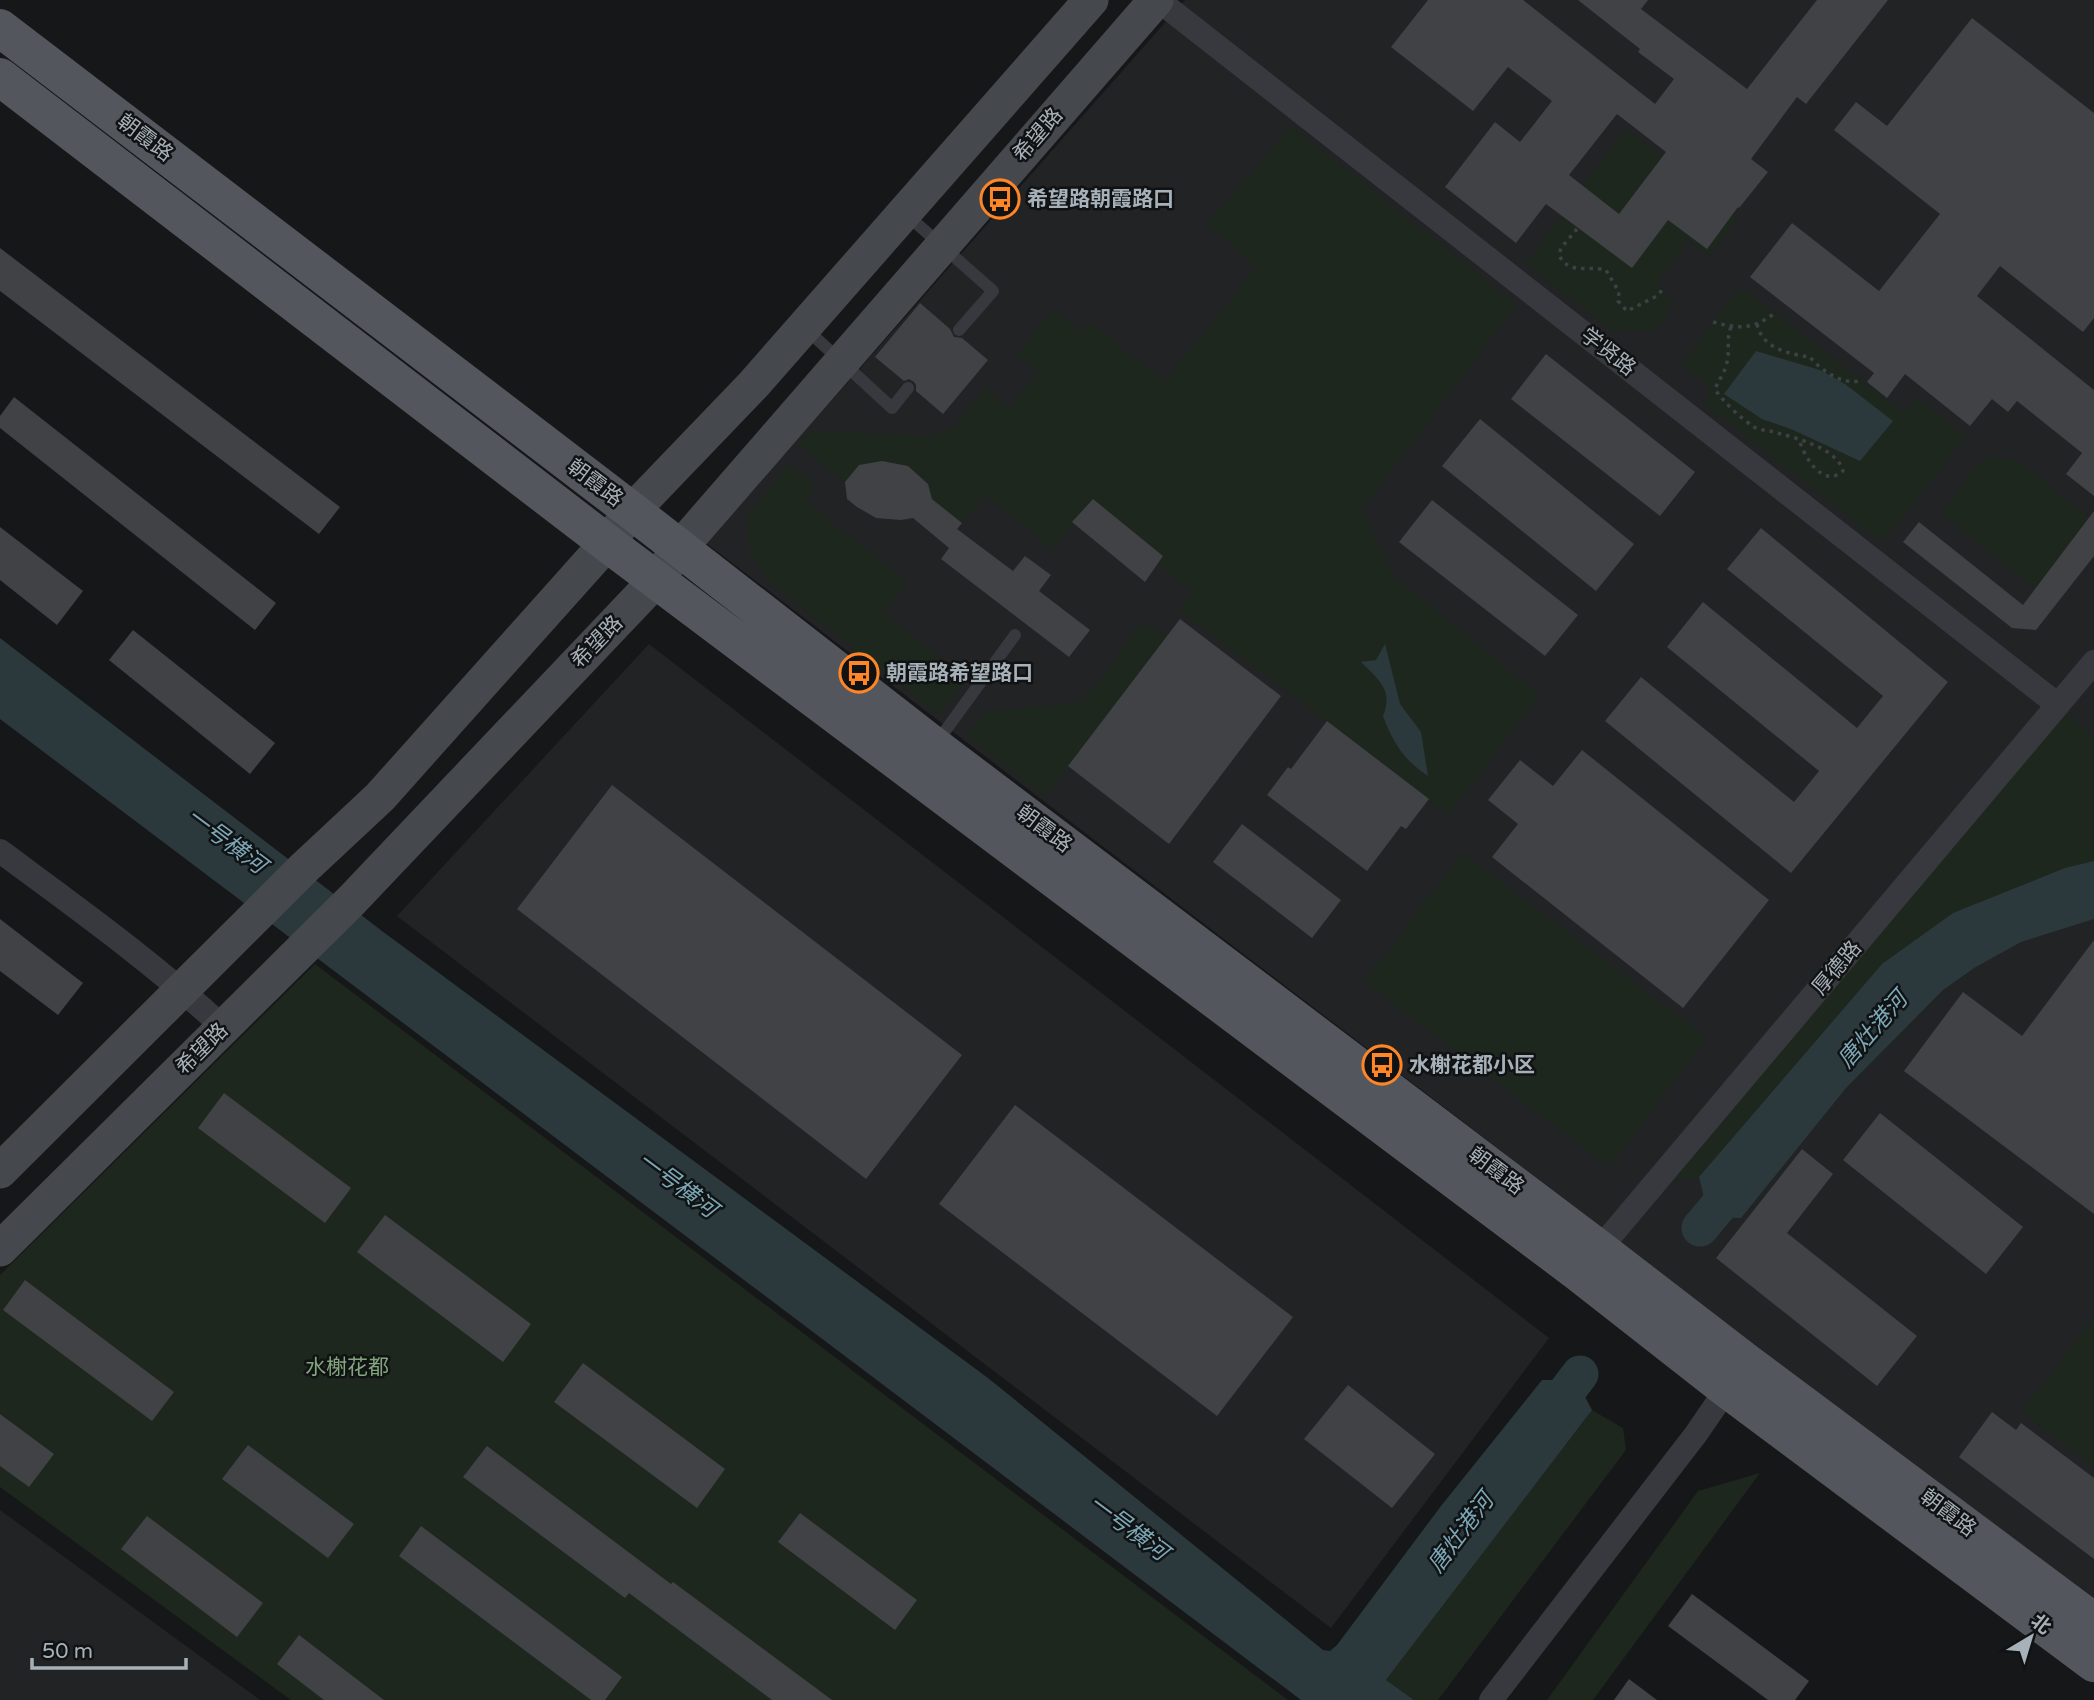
<svg xmlns="http://www.w3.org/2000/svg" width="2094" height="1700" font-family="'Varela Round','Noto Sans SC',sans-serif">
	<rect width="100%" height="100%" fill="#161718"/>
	<!-- built -->
	<path fill="#222325" d="M1185,0H2094V1604L706,543Z
		M649,644L1549,1338L1331,1628L397,916Z
		M0,1510L260,1700H0Z"/>
	<!-- green -->
	<path fill="#1e271e" d="M1291,126L1517,305L1361,509L1393,576L1539,695L1448,815L1327,721L1178,610L1192,591L1158,563L1163,556L1093,500L1053,549L985,495L962,523L932,499L928,484L908,466L882,461L859,465L845,482L799,444L810,431L931,436L958,425L985,388L1010,408L1039,373L1017,355L1053,310L1082,334L1091,323L1164,382L1257,267L1208,224Z
		M1626,129L1739,216L1710,256L1688,240L1656,283C1678,302 1671,310 1656,331L1610,330L1526,263Z
		M1748,292L1904,413L1917,398L1966,437L1889,534L1879,540L1706,405L1708,384L1681,364L1735,293Z
		M1994,458H2006L2021,464L2089,518L2035,588L1941,513L1981,460Z
		M788,464L816,486L805,501L908,583L884,614L967,679L939,715L766,579L750,551L746,519Z
		M1144,621L1166,638L1045,797L967,736L985,712L1083,702Z
		M2064,713L2094,737V861L2065,868L1953,913L1882,964L1699,1177L1664,1183Z
		M1462,853L1707,1038L1610,1167L1365,982Z
		M315,964L1288,1700H291L0,1487V1275Z
		M2094,1318V1467L2022,1412Z
		M1592,1410L1623,1428L1626,1450L1438,1700H1414L1386,1680Z
		M1760,1473L1593,1700H1547L1698,1491Z"/>
	<!-- water -->
	<path fill="#2b393d" d="M1756,351L1820,370L1845,384L1893,421L1860,461L1791,429L1762,419L1724,394Z
		M0,638L382,931L988,1378L1323,1650L1330,1651L1337,1645L1441,1506L1542,1380H1576L1592,1410L1386,1680L1414,1700H1301L0,719Z
		M1385,644L1400,704L1421,732L1428,776C1404,760 1393,743 1383,716C1394,690 1378,679 1361,662L1376,660Z
		M2094,861V919L2021,942L1974,968L1943,990L1846,1088L1741,1218L1709,1217L1699,1177L1882,964L1953,913L2065,868Z"/>
	<g fill="none" stroke-linecap="round" stroke-linejoin="round">
		<!-- river -->
		<path stroke="#2b393d" stroke-width="37" d="M1700,1228L1742,1178
			M1546,1419L1580,1374"/>
	</g>
	<!-- building -->
	<path fill="#404245" fill-rule="evenodd" d="M1428,0H1523L1655,104L1674,79L1638,52L1640,49L1578,0H1648L1641,9L1747,89L1817,0H1888L1806,104L1797,97L1751,159L1768,172L1739,208L1738,207L1707,249L1668,220L1632,268L1546,204L1516,243L1445,187L1495,122L1520,142L1552,101L1508,67L1473,111L1391,47ZM1617,114L1666,152L1619,214L1569,175Z
		M1972,18L2094,113V318L2083,332L2000,266L1977,296L2094,390V496L2066,474L2082,453L2017,401L2008,412L1992,399L1970,426L1905,374L1887,398L1867,382L1874,373L1750,277L1792,223L1879,291L1940,214L1834,130L1856,102L1887,126Z
		M0,248L340,507L319,534L0,291Z
		M920,303L950,329L954,337L962,338L988,360L943,414L916,391V385L914,382L909,379L904,381L875,357Z
		M1546,354L1695,472L1660,516L1511,399Z
		M14,397L276,603L255,630L0,428V416Z
		M1480,419L1634,544L1596,591L1442,466Z
		M882,461L908,466L928,484L932,499L962,523L957,529L1013,571L1025,556L1051,575L1039,591L1090,630L1069,657L941,559L949,548L913,518L901,520L876,518L857,507L847,499L845,482L859,465Z
		M1093,499L1163,556L1145,582L1072,522Z
		M1432,500L1578,615L1545,656L1399,542Z
		M2094,511V556L2036,630L2012,628L1903,542L1919,522L2023,605Z
		M0,527L83,591L57,625L0,580Z
		M1761,528L1948,682L1791,873L1605,721L1641,677L1794,802L1819,771L1667,647L1703,602L1857,728L1883,696L1727,569Z
		M1180,619L1281,696L1169,844L1068,766Z
		M133,630L275,743L250,774L109,660Z
		M1327,721L1429,799L1406,829L1401,826L1367,871L1267,795L1288,767L1291,769Z
		M1582,750L1769,900L1683,1008L1492,857L1518,824L1488,800L1520,760L1553,786Z
		M612,785L962,1055L866,1179L517,909Z
		M1242,824L1341,900L1312,938L1213,862Z
		M0,919L83,983L58,1015L0,971Z
		M2094,940V1214L1904,1071L1963,992L2022,1036Z
		M224,1093L351,1188L325,1223L198,1128Z
		M1015,1105L1293,1317L1217,1416L939,1204Z
		M1880,1113L2023,1227L1986,1274L1843,1160Z
		M1802,1149L1833,1174L1787,1233L1917,1336L1877,1386L1716,1258Z
		M385,1215L531,1324L503,1362L357,1252Z
		M25,1280L174,1392L152,1421L3,1310Z
		M583,1363L725,1469L697,1508L554,1402Z
		M1348,1385L1435,1454L1392,1508L1304,1439Z
		M1992,1412L2016,1430L2021,1423L2094,1478V1559L1959,1457Z
		M0,1414L54,1454L29,1487L0,1466Z
		M248,1445L354,1524L328,1558L222,1479Z
		M487,1446L671,1584L673,1582L832,1700H772L629,1593L625,1598L463,1477Z
		M800,1513L917,1600L895,1630L778,1542Z
		M147,1516L263,1603L237,1637L121,1549Z
		M421,1526L622,1677L605,1700H591L399,1556Z
		M1692,1594L1809,1681L1795,1700H1768L1668,1626Z
		M299,1635L384,1700H324L277,1664Z
		M1629,1679L1657,1700H1614Z"/>
	<g fill="none" stroke-linecap="round" stroke-linejoin="round">
		<!-- path -->
		<path stroke="#3d4145" stroke-width="3.5" stroke-dasharray="3.5 5" stroke-linecap="butt" d="M1577,229L1561,248L1559,255C1569,276 1590,265 1606,270L1619,292L1618,301L1627,311L1657,296L1663,289
			M1713,322C1739,329 1752,330 1775,313
			M1757,324C1762,348 1788,354 1810,357C1820,370 1845,387 1862,380
			M1731,327C1726,339 1730,349 1727,362C1725,373 1719,379 1715,389C1723,402 1742,419 1754,427C1759,430 1765,430 1770,431C1792,437 1837,447 1843,471C1823,489 1804,457 1799,439"/>
		<!-- service -->
		<path stroke="#37393e" stroke-width="12" d="M907,215L993,291L959,330
			M805,328L892,408L908,388
			M937,742L1015,635"/>
		<!-- minor -->
		<path stroke="#37393e" stroke-width="24" d="M1158,0L2058,705
			M0,851C77,908 154,963 224,1028
			M1591,1259L2094,662
			M1491,1700L1696,1434L1735,1377"/>
		<!-- secondary -->
		<path stroke="#45494e" stroke-width="35" d="M0,1171L304,868L380,797L607,543L632,511L754,384L1091,0
			M0,1249L352,900L656,580L679,549L1156,0"/>
		<!-- primary -->
		<path stroke="#53575d" stroke-width="38" d="M0,28L632,511L934,746L1599,1249L1746,1362L2094,1622
			M0,77L607,543L1579,1273L1727,1389L2094,1663"/>
	</g>
	<!-- icons -->
	<defs>
		<g id="bus-ring" transform="scale(2.0125)"><circle r="9.5" fill="#111213" stroke="#ff8627" stroke-width="1.5"/><path d="M-5-6H5V4H4V6H2V4H-2V6H-4V4H-5ZM-3.5-4V0h7V-4ZM-3.5 1.2v1.5H-2V1.2ZM2 1.2v1.5H3.5V1.2Z" fill="#ff8627"/></g>
	</defs>
	<g fill-rule="evenodd">
		<use href="#bus-ring" x="1000" y="199"/>
		<use href="#bus-ring" x="859" y="673"/>
		<use href="#bus-ring" x="1382" y="1065"/>
	</g>
	<g text-anchor="middle" dominant-baseline="central" stroke-width="5" stroke-linejoin="round" paint-order="stroke">
		<!-- street labels -->
		<g font-size="21" fill="#a7b1b9" stroke="#111213">
			<text transform="translate(1038 135) rotate(-49)">希望路</text>
			<text transform="translate(145 138) rotate(37)">朝霞路</text>
			<text transform="translate(1608 352) rotate(38)">学贤路</text>
			<text transform="translate(595 483) rotate(37)">朝霞路</text>
			<text transform="translate(597 642) rotate(-46)">希望路</text>
			<text transform="translate(1044 829) rotate(37)">朝霞路</text>
			<text transform="translate(1837 968) rotate(-50)">厚德路</text>
			<text transform="translate(202 1049) rotate(-45)">希望路</text>
			<text transform="translate(1496 1171) rotate(37)">朝霞路</text>
			<text transform="translate(1948 1513) rotate(37)">朝霞路</text>
		</g>
		<!-- poi labels -->
		<g font-size="21" font-weight="bold" fill="#a7b1b9" stroke="#111213" text-anchor="start">
			<text x="1027" y="199">希望路朝霞路口</text>
			<text x="886" y="673">朝霞路希望路口</text>
			<text x="1409" y="1065">水榭花都小区</text>
		</g>
		<!-- park labels -->
		<g font-size="21" fill="#83a67d" stroke="#111213">
			<text x="347" y="1367">水榭花都</text>
		</g>
		<!-- water labels -->
		<g font-size="23" font-style="italic" fill="#7ca8b7" stroke="#111213">
			<text transform="translate(226 841) rotate(37)">一号横河</text>
			<text transform="translate(1873 1030) rotate(-49)">唐灶港河</text>
			<text transform="translate(677 1185) rotate(37)">一号横河</text>
			<text transform="translate(1128 1528) rotate(37)">一号横河</text>
			<text transform="translate(1461 1533) rotate(-53)">唐灶港河</text>
		</g>
	</g>
	<!-- north arrow -->
	<g transform="translate(2031 1637) rotate(38)" stroke="#111213" stroke-width="5" paint-order="stroke">
	<path d="M0-5L12 26L0 18L-12 26Z" fill="#a7b1b9"/>
	<text y="-10" font-size="19" font-weight="bold" text-anchor="middle" fill="#a7b1b9">北</text>
	</g>
	<!-- scale -->
	<path d="M32 1658v10h154v-10" fill="none" stroke="#a7b1b9" stroke-width="3.5"/>
	<text x="42" y="1658" font-size="21" fill="#a7b1b9" stroke="#111213" stroke-width="5" paint-order="stroke">50 m</text>
</svg>
